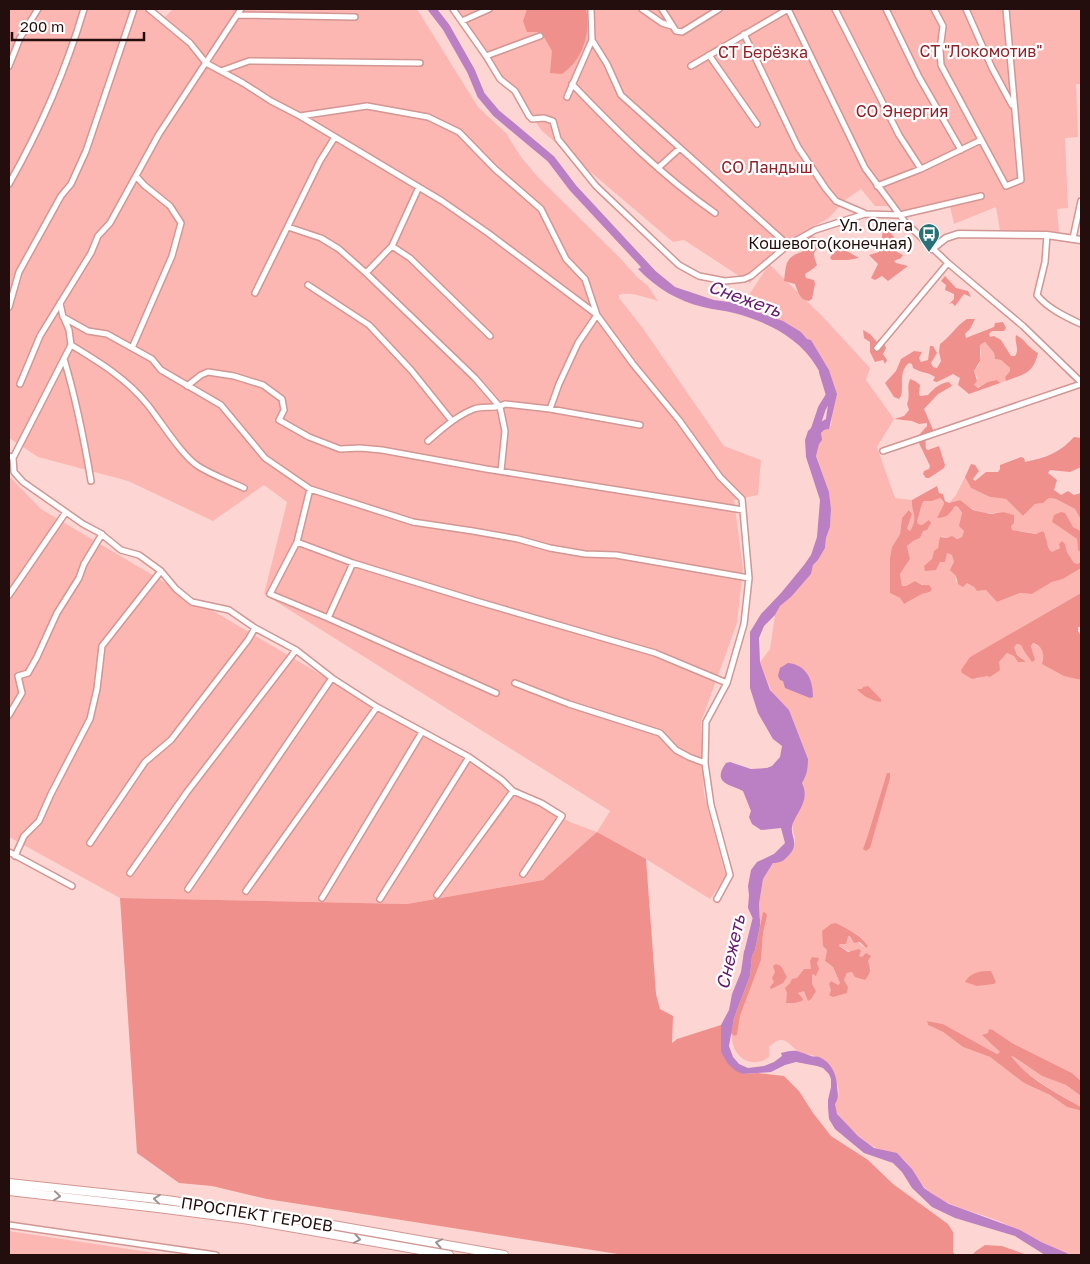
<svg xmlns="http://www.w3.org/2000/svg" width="1090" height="1264" font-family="'Golos Text',sans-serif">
	<rect width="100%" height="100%" fill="#fdd6d4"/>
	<!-- green -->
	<path fill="#fdb7b3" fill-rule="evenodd" d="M9,9H153L165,17L173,9H417L478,107L506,133L521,157L537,176L621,259L637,277L648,286L658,301C646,298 631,291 619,295V298L642,327L724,446L761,460L758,495L734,500L743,568L737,623L701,722L704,794L726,877L710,899L646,859L597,832L543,880L407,904L120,898L9,837V476L41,509L570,822L597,832L610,811L264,594L287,502L264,485L213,521L128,481L38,457L9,438Z
		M453,9H1081V84H1076L1078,137L1065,138L1068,208L1057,209L1059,232L1000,231L996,207L954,224L950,206L903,212L892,202L889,206H875L861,189L844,201L829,218L787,241L750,283L684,240L673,242L542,131Z
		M769,264L823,317L870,368L866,380L894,419L877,447L895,498L912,500C911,514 919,516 910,531L907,529L912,514L910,510L902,518L900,534L892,547L890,593L900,598L904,604L922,594L930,592L932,589L915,581L906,586H902L900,574L910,559L907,546L913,541L920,538L922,525L918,524L917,521C920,514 920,507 924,501H932L940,498L950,513L955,506C966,511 959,522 964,531L962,537C955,540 949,539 942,536L938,548L934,552L932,559L940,562L947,553L953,555L956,582L964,584L967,583L974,587L977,591L987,590L997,602L1020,593L1032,594L1052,582L1063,579L1081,568V593L970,657L976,679L987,675L1007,653L1024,659L1017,655L1014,647L1017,644L1021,645L1024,651L1035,660L1031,646L1033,643L1042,649L1044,656L1079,680H1081V1081L1072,1073L1012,1043L993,1030L985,1035H983L1000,1052L997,1054L943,1024L927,1021L928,1025L943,1032L963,1047L990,1057L1024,1083L1050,1095L1067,1107L1079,1110L1081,1113V1255C1055,1255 1025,1233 1001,1222C977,1212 952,1208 931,1193C918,1184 914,1168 902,1158C894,1151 882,1152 874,1147C866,1143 838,1119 836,1111C835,1109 835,1106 835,1103C845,1090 832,1069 821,1059C816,1055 807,1055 802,1053C789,1049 787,1030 769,1047V1057C759,1065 745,1064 737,1053C733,1048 732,1040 731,1033L734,1036L737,1035L740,1016L761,960L763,933L767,916L763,912L760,926L759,904L763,879L773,863C782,862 795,854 795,841C795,835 791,829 793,822C799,809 810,798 802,783C807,775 808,769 808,759L789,710L772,693L760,662L770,649L775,615L780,606L791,597L811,574L813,565L818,560L825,548L826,538L830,527L831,509L829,492L816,455L821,433L824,430H827L831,425L833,407L837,394L829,370L811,340L807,339L801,332L782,321L749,309L743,304ZM836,923C849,930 860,934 868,946L865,948L850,936H848L839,946L868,961L871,969L847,973L844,980L848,987L829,995L831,990L840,983L833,967L825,961L827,950ZM812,970L813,973L811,974C815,984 806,990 798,993V995L787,1003L791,983Z
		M985,342L994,353L995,359L1001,360L1010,368V371L1005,377L1006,381L1000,383L997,380C990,381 982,388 975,387L974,385L978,378L974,371L979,365L981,353L980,345Z
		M965,477L971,488L990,497L1006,499L1023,516L1035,504L1043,503L1049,498L1056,499L1075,509L1081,520V531L1073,527L1052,522L1077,539L1078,550L1081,553V561L1077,564L1074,563L1067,552L1065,544L1052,553L1046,543V535L1012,530L1003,512C983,515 975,512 960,500L949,503L956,495Z
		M1010,1056L1014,1057L1042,1076L1066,1085L1081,1096V1107C1057,1092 1029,1079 1010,1056Z
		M9,1231L168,1255H9Z"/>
	<!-- forest -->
	<path fill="#f0908c" d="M527,9H586C591,33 583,60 562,74L550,73L552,51L541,32H527L523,21Z
		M881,219C889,225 889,234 898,241L895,248L897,252L903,255L901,258L894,261L896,263L908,266L888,281L882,276L875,280L871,278L878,264L869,255L879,252L883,231Z
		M811,236L825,240L827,243C814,251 811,250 817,265L814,268L805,274L806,278L814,280L815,284L812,299L809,301C799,300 798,291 795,284L784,281C785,275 785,266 788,261C795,249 808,258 807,238Z
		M842,243L845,250L859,258L848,260H832L830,258L838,244Z
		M945,276L956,288L968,291L971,297L964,294L955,306L952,303L949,304L954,299V294L945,290L946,285L941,281Z
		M967,319H975L970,329L965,334L966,338C975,334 985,331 994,327L995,323L1003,322L1006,328L1004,331H992L989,334L990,337L994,336L1001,340L1011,356H1015C1020,349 1014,343 1016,335C1026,340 1027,347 1038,353C1033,374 1024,374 1006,381L1005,377L1010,371V368L1001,360L995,359L994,353L985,342L980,345V361L974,371L977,381L974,385L978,388L988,382L997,380L1000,383L969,394L958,385L960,378L953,374L937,382L933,381L935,377C929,372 920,373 913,368L912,364L909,363C898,372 904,385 901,396L899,399L894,397L885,383L896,371L901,359L914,351L922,352L919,358L921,362L928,360L930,346H933L937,353L931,363L933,367L937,368L941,361L939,352L940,344C952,335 956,326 967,319Z
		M863,330L870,334L877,342L879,339L883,340L886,348L883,354L887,360L885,364L883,360L875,362L870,352V342L864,338Z
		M910,379L915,381L920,385L919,393L920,396L928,395C934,388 940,383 949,382L952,386L938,394L924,409L934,432C925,437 925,440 926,449L928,450L939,446L945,465L944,468L929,478H926L923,474L924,471L929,469L930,466L918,441V436L927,426V423L919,424L912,421L894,419L904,416L909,410L907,404C911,393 906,388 910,379Z
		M1074,437L1081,438V467L1070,472L1050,470L1048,473L1057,480L1054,490L1061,495L1068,491L1074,495L1081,493V520L1075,509L1056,499L1049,498L1043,503L1035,504L1023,516L1006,499L990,497L971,488L965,477L971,464L975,465L979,471L973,479L975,481L986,472H998L1000,469V465L1021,457L1024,458L1025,462C1047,457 1058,454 1074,437Z
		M937,486L939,493L943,494L945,501L949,503L960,500L973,510L977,511L991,514L1003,512L1014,515V523L1011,526L1012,530L1036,534L1043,531C1048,538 1045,546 1052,552L1060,548L1059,544L1062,541L1065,544L1067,552L1074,563L1078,564L1081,561V568L1063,579L1052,582L1032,594L1020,593L997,602L986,590L977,591L974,587L967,583L963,587L958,584L956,576L950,570L954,562L952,555L947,553L945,562H940L936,570L925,571L924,566L932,559L934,551L938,548L940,537L947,538L952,536L957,539L962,537L964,531L959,526L962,513L958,507L955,506C950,514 947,518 937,518L944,504L943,501L940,498L932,501H924C920,506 920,514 917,521L918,524L922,525L929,520L931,523L927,530L923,531L920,538L913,541L907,546L910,559L900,574L902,586H906L915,581L922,585H929L932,589L930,592L922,594L904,604L900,598L890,593V558L892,547L900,534L902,518L909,510L912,514L907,529L910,531C919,516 911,514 912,500Z
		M1061,512L1065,513L1073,527L1081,531V553L1078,550L1077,539L1052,522L1054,515Z
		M1081,593V627H1078V631L1081,636V680L1064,676L1042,664C1045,655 1043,646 1033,643L1031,646L1035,660L1032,662L1024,651L1021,645L1017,644L1014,647L1017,655L1026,662H1018L1014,656L1007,653L999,662L1000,670L990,677L987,676L972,679L962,673L961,670L970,657Z
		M868,686L881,699V702C873,701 862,696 857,689H862L863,687Z
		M887,773H890V778L870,848L866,851L863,849L867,838Z
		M597,832L646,859L656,994L660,1009L673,1016L672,1043L677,1039L721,1025V1052L743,1074L758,1073L784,1076L799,1091L813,1113L831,1136L868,1160L893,1184L948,1224L953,1232V1252L955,1255H624L267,1199L212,1186L179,1183L137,1153L120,898L407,904L543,880Z
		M763,912L766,913L767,916L763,933L761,960L740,1016L737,1035L734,1036L731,1033L734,1018L750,976L752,956L755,950Z
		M836,923C849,930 859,934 868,946L866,948L860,942L854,943L850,936H848L846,944H840L839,946L848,952L859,949L861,951L859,956L862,957L866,953L871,956L868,961C871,969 871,973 865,980L855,977L852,972L847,973L844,980L848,987L847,993L833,997L829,995L831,990L829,984L831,981L838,985L840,983L833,967L825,961L827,950L823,946L822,931L831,924Z
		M812,957L819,958L817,963L819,969L816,976L813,974L812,975V984L816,991L811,999L808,1001L804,991L798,993L803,999L802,1001L795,1003H786L787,993L785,988L790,983L792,979L797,978L804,969H811L810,961Z
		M776,964L781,966L787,977L783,983L771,989L770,987L774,982L772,978L775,972L773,966Z
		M991,971L996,982L994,984L977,986L965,982C970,972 981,971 991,971Z
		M927,1021L943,1024L997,1054L1000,1052L982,1035L988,1033L989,1029L993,1030L1012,1043L1072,1073L1081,1081V1096L1066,1085L1042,1076L1014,1057L1011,1056C1028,1079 1057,1093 1081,1107V1113L1079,1110L1067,1107L1050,1095L1024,1083L990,1057L963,1047L943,1032L928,1025Z
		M985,1245L1002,1246L1027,1255H972L976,1251Z"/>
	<!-- water -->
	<path fill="#bb7fc3" d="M647,264L675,287L714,300L743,304L749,309L783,321L801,332L807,339L811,340L829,370L837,394L829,429L824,430L821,433L822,440L819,444L816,456L829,492L831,509L830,527L826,538L825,548L818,560L813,565L811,574L791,597L780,606L775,615L764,626L759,638L760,662L770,690L789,710L808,759C808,769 807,775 802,783C810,799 799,809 793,823C788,836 801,842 789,855C784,861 780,863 773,863L763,879L759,904L760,926L755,950L752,956L750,976L734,1018L729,1046L733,1057L739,1064L748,1068L764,1066L774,1062L782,1056L781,1053C797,1049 796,1051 811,1056C813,1057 816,1056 819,1057C831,1062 836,1073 837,1085C837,1092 840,1097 835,1104L837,1114L858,1136L874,1148L897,1153L912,1169L924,1188L931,1193L949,1204L1020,1230L1041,1242L1071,1255H1045L1015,1236L955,1218L932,1207L912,1188L902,1172L893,1163L864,1153L835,1129L829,1119L828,1108V1100L831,1087V1079L829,1074L823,1068L817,1066L796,1062L785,1065L771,1072L743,1074L736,1071L728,1064L721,1052V1025L729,1010L732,994L741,972L744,951L754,934L753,919L748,908L749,895L748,886L751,870L757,862L774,854L785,843L781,828L761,830L752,824L749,817L751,811L743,791C731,784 711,784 726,763L730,762L751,769L767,768L772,766L780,757L782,746L773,739L758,713L750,688V632L761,614L781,593L804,565L811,555L817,537L820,500L806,457L805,440L808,431L813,426L826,419C827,408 831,397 828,385C825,378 819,372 816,366C799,337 765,321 734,313C724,310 713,310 703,307C678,301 656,288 638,269Z
		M788,663C807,665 813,680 813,697L810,698L785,688L783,681L780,680L778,676L780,668Z"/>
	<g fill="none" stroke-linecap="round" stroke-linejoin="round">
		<!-- river -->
		<path stroke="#bb7fc3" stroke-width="8" d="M432,9L446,27L471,71L481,95L496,113L551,159L573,188L651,272
			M814,432L822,408L830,395L823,372
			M749,949L756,921"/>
		<!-- minor casing -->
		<g stroke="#d29693" stroke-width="8">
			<path id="minor" d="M149,9L190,43L206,63L243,83L271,101L300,116L442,201L488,233L596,314
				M453,9L486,56L500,79L515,91L529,116L532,119L544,118L553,121L558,139L596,186L679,265L699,276L725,281L744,279L751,276L788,245L815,230L865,214L900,215L981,196
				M591,9L592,40L607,64L621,95L788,245
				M642,9L662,23L672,26
				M662,9L676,31L682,32L719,9
				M788,9L865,168L905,222L948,263L1023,326L1081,382
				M835,9L899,135L921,169
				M886,9L919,77L961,150
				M934,9L943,26L940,50L941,65L1006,186L1021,180L1006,9
				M966,9L992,68L1012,105
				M237,15L355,17
				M462,21L489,9
				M744,34L798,147L826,189L836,201L864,213
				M709,55L757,124
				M486,56L540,36
				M9,66L20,38L38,9
				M691,66L788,9
				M221,71L249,61L420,63
				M572,84C617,131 662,176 715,213
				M567,97L592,40
				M300,116L367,106L428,117L459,132L495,169L541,209L566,259L585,279L597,315L633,364L679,420L720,477L742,499L749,578L744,624L727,683L706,722L705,763L711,805L730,875L717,899
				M658,168L680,148
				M9,184C42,126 65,73 84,9
				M877,186L921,169L981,140
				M288,227L321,238L339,249L366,273L475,378L500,407L505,431L501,471
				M1047,235L1045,262L1037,295C1047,308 1066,317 1081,324
				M1073,238L1081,201
				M392,246L410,258L490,336
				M366,273L392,246L419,187
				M308,285L369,325L411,370L452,421
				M255,293L320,161L335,137
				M60,303L63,317L88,331L107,334L152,359L161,370L221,405L265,458L310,489L413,522L473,531L518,539L550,548L585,554L616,555L749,578
				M9,307L19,272L61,196L71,184L86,151L134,9
				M71,345C99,362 126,378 147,404C160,420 182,456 198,466C212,475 229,481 244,488
				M132,348L172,256L181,223L170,206L144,185L136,176
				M877,348L948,263
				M64,359C76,399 84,439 91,481
				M20,384L40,336L91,253L98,236L110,223L159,134L241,9
				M187,386L201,375L208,372L234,376L263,385L282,399L284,410L279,420L309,437L340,449L360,448L382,450L486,469L743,510
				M550,409L559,384L578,343L597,315
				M428,441C442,429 456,416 474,409C484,405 495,410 505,404L550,409L640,425
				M883,451L1081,384
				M9,456L13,458L14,472L23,482L83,524L100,533L121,550L139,555L161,571L176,589L192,602L229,610L255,628L296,650L332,678L377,707L469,757L502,780L513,791L541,803L562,816L523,874
				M13,458L71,345L69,330L64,318
				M310,489L297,542L270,594L328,618L496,693
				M297,542L353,563L476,601L655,653L727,683
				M9,595L66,512
				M328,618L353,563
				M515,683L569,704L660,733L676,750L689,757L705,763
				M9,715L22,693L18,676L28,673L37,657L57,613L79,578L84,564L102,534
				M90,843L145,762L171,740L248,640L255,628
				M9,852L72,886
				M15,856L24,836L39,821L51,794L90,719L97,689L102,646L161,571
				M130,873L187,792L296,650
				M188,889L332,678
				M246,891L377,707
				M437,895L513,791
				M322,898L422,732
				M380,899L469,757
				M9,1225L216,1255"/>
		</g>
		<!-- tertiary casing -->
		<g stroke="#d29693" stroke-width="9">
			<path id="tertiary" d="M932,249L946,238L958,234L1047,235L1081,240"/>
		</g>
		<!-- primary casing -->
		<g stroke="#d29693" stroke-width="10">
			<path id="primary" d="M9,1183L167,1200L327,1224L504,1255
				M9,1191L158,1208L243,1219L449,1255"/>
		</g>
		<!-- minor -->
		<use href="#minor" stroke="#fff" stroke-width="5"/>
		<!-- tertiary -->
		<use href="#tertiary" stroke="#fff" stroke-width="6"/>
		<!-- primary -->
		<use href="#primary" stroke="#fff" stroke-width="8"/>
	</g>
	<!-- one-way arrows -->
	<defs><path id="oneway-chevron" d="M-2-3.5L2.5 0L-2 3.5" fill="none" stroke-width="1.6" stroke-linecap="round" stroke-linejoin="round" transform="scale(1.25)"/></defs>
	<g stroke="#9c9392">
		<use href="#oneway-chevron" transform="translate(57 1196) rotate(6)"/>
		<use href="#oneway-chevron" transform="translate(157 1199) rotate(-174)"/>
		<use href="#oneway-chevron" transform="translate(357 1239) rotate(10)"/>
		<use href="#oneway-chevron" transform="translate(439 1243) rotate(-169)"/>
	</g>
	<!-- icons -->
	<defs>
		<g id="bus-pin" transform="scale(1.125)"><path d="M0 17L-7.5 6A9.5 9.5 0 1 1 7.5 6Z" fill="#277177" stroke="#fff"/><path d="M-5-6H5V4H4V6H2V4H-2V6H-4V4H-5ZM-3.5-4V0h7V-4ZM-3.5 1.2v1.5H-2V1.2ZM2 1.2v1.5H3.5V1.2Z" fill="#fff"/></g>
	</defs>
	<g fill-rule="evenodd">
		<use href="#bus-pin" x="929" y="234"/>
	</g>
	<g text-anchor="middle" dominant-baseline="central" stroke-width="4.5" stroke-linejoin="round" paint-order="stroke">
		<!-- park labels -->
		<g font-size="16" fill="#912128" stroke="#fff">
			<text x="981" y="51">СТ "Локомотив"</text>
			<text x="763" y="52">СТ Берёзка</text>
			<text x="902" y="111">СО Энергия</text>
			<text x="767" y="167">СО Ландыш</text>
		</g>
		<!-- poi labels -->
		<g font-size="16" fill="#230e0d" stroke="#fff" text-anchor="end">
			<text x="913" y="225">Ул. Олега<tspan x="913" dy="18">Кошевого(конечная)</tspan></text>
		</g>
		<!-- street labels -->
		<g font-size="16" fill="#230e0d" stroke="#fff">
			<text transform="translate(257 1214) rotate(9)">ПРОСПЕКТ ГЕРОЕВ</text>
		</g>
		<!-- water labels -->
		<g font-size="18" font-style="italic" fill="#651c6f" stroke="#fff">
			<text transform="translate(745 298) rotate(20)">Снежеть</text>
			<text transform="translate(730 952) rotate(-77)">Снежеть</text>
		</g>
	</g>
	<!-- border -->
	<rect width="1090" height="1264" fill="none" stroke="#230e0d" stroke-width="20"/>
	<!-- scale -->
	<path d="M12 32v8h132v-8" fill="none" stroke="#230e0d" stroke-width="2.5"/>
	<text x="20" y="32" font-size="15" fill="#230e0d" stroke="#ffffff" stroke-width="4" paint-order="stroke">200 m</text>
</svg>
